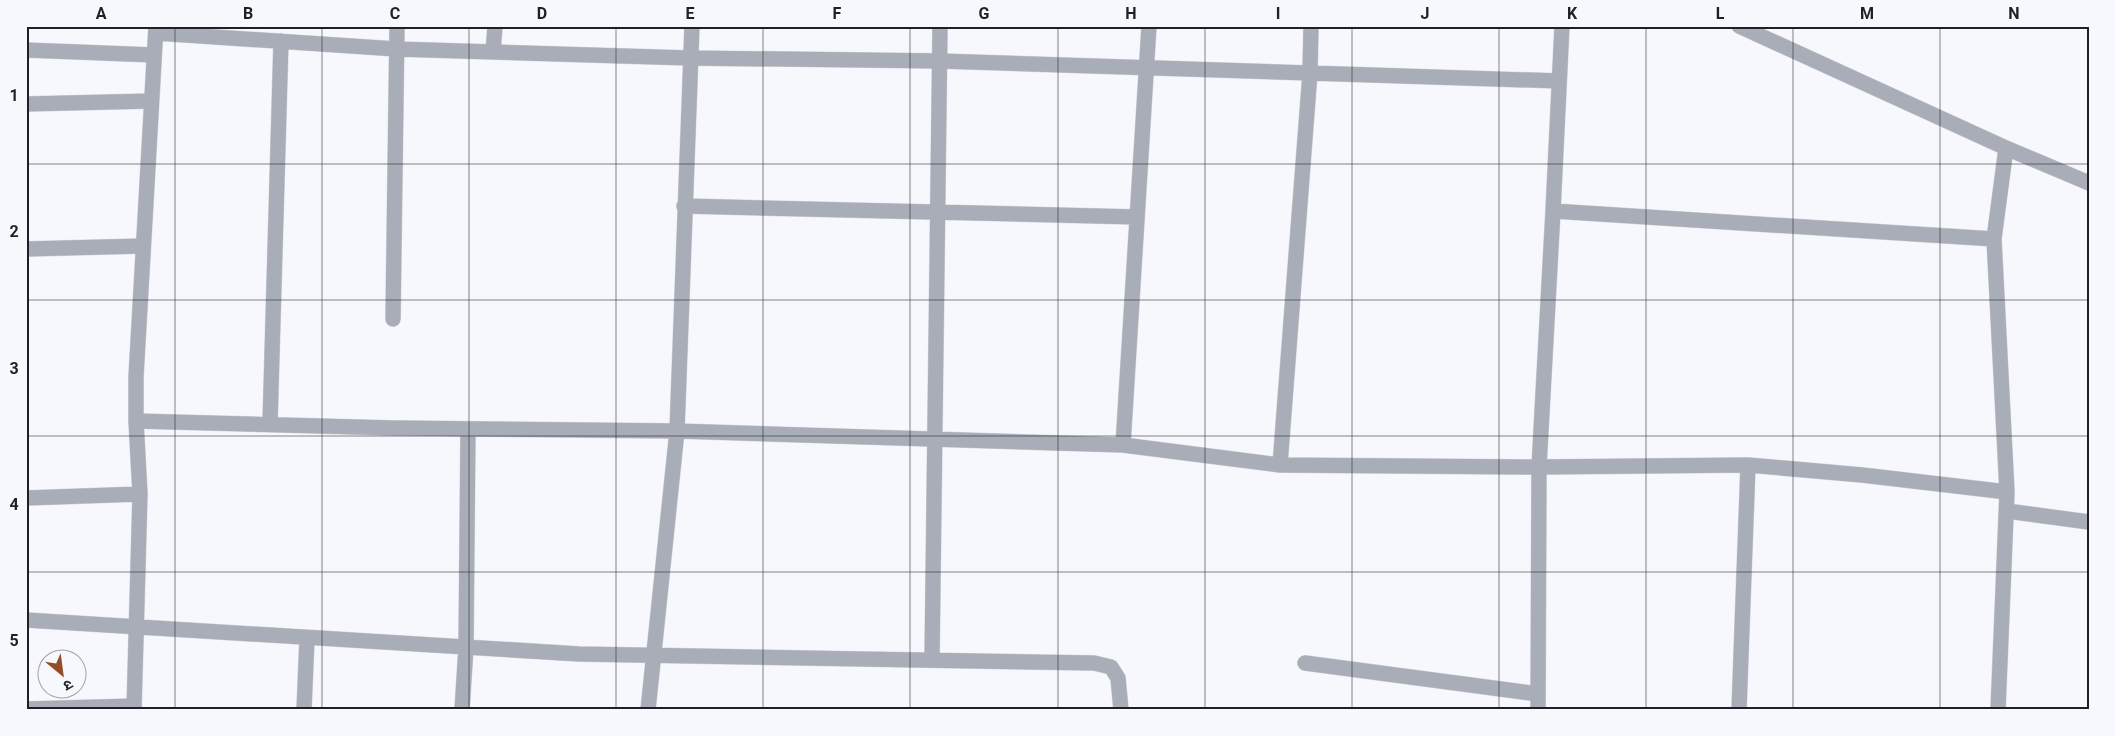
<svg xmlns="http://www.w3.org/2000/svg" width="2115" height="736" font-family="Roboto,'Noto Sans Devanagari',sans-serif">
	<rect width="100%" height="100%" fill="#f6f8fd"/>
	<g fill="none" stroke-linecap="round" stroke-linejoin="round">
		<!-- street casing -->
		<g stroke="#d3d5db" stroke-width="16">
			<path id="street" d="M156,26L136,377V421L394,428L677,431L1123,445L1280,465L1539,467L1748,465L1862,475L2007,492
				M1739,26L2006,148L2089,183
				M156,33L396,49L689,58L940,61L1559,81
				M26,50L154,55
				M493,52L495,26
				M26,104L151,101
				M684,206L1137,217
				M1553,211L1562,26
				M26,249L143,246
				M393,319L397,26
				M136,421L140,494
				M270,424L281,41
				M1123,445L1149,26
				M1280,465L1310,73L1311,26
				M26,498L140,494L134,710
				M2007,511L2089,522
				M26,620L579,654L1094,663L1111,667L1118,678L1121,710
				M932,660L940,26
				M1305,663L1538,694
				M26,709L134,706
				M304,710L307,638
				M462,710L466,647L468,429
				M648,710L677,431L692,26
				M1538,710L1539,467L1553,211L1994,239
				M1739,710L1748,465
				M1998,710L2007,492L1994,239L2006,148"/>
		</g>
		<!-- street -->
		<use href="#street" stroke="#a9adb7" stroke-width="15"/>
	</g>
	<!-- grid -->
	<path fill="none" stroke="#1d2029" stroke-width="1" stroke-opacity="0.55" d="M175,26V710M322,26V710M469,26V710M616,26V710M763,26V710M910,26V710M1058,26V710M1205,26V710M1352,26V710M1499,26V710M1646,26V710M1793,26V710M1940,26V710M26,164H2089M26,300H2089M26,436H2089M26,572H2089"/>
	<!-- border -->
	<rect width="2115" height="736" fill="none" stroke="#f6f8fd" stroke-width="55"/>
	<!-- north arrow -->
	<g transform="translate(62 674) rotate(151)"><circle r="24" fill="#f6f8fd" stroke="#9fa2a8"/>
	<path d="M0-4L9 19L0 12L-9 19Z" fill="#944d27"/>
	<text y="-8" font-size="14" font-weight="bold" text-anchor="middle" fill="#1d2029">उ</text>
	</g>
	<rect x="28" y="28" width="2060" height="680" fill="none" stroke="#1d2029" stroke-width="2"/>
	<g font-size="16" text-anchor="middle" font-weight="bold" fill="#1d2029">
		<text x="101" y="19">A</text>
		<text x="248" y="19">B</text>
		<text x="395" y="19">C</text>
		<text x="542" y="19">D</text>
		<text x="690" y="19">E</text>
		<text x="837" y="19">F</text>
		<text x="984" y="19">G</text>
		<text x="1131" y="19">H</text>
		<text x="1278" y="19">I</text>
		<text x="1425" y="19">J</text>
		<text x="1572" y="19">K</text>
		<text x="1720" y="19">L</text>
		<text x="1867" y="19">M</text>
		<text x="2014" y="19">N</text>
		<text x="14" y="101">1</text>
		<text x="14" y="237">2</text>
		<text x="14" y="374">3</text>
		<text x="14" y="510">4</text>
		<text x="14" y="646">5</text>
	</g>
</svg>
